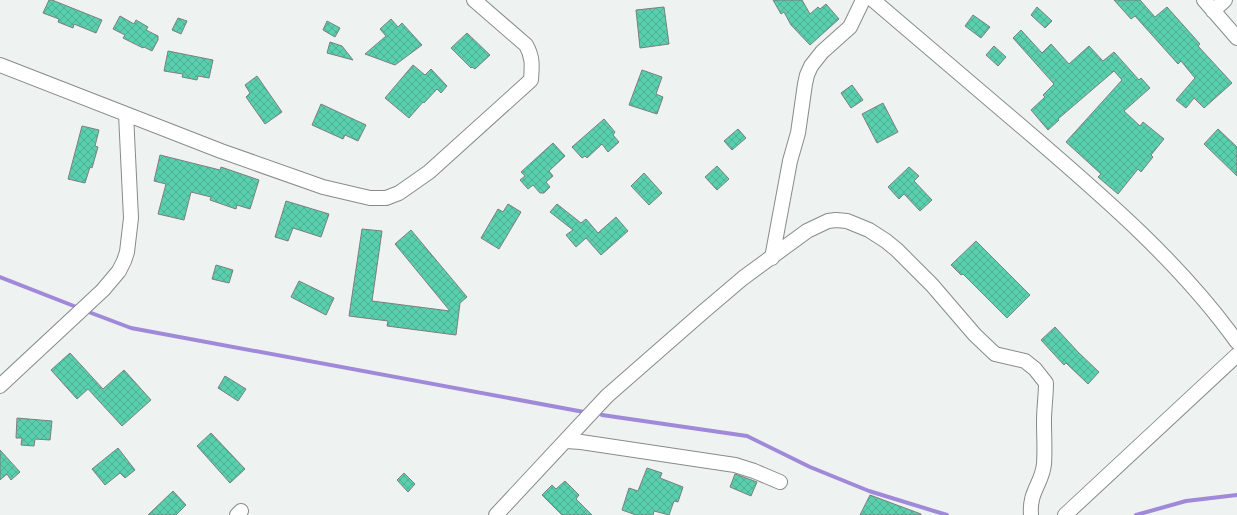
<svg xmlns="http://www.w3.org/2000/svg" width="1237" height="515" font-family="Ubuntu,sans-serif">
	<defs>
		<pattern id="building-cross-hatch" width="8" height="8" patternUnits="userSpaceOnUse"><rect width="8" height="8" fill="#59cfae"/><path d="M0 0l8 8M0 8l8-8" fill="none" stroke="#4db195"/></pattern>
	</defs>
	<rect width="100%" height="100%" fill="#eef3f1"/>
	<g fill="none" stroke-linecap="round" stroke-linejoin="round">
		<!-- stream -->
		<path stroke="#a189d9" stroke-width="4" d="M0,277L79,308
			M86,311L131,328L584,412
			M602,415L747,436L810,467L869,491L947,515
			M1136,515L1186,501L1237,495"/>
	</g>
	<!-- building -->
	<path fill="url(#building-cross-hatch)" stroke="#7b7f7d" d="M49,0H52L102,20L96,33L74,24L73,28L58,22L59,19L43,13Z
		M773,0H802L810,14L818,7L820,9L826,4L839,19L810,45L791,25L784,12L781,14Z
		M1114,0H1140L1155,17L1167,7L1200,44L1198,46L1232,83L1204,108L1194,98L1186,108L1176,100L1195,78L1181,61L1178,64L1135,16L1131,19Z
		M664,7L669,44L640,48L636,10Z
		M1037,7L1052,21L1045,28L1031,15Z
		M973,15L990,27L981,38L965,26Z
		M120,16L134,24L136,20L148,27L146,30L158,36V40L152,51L144,47L143,48L123,38L125,35L113,29Z
		M178,18L187,21L181,34L172,30Z
		M391,19L398,27L402,23L422,45L395,65L365,54L386,36L380,29Z
		M327,21L340,28L335,37L323,30Z
		M1021,30L1042,53L1051,44L1069,64L1089,46L1103,61L1114,52L1139,80L1141,78L1150,88L1124,111L1140,126L1143,122L1164,139L1151,155L1153,157L1141,172L1138,169L1118,194L1098,177L1101,174L1066,142L1122,80L1114,71L1058,119L1059,120L1048,130L1031,110L1045,97L1043,95L1054,84L1013,38Z
		M467,33L490,55L475,69L472,67L471,68L451,48Z
		M330,42L342,46L353,60L327,53Z
		M994,46L1006,57L998,66L986,55Z
		M168,51L213,60L209,78L198,76L197,80L182,77L183,74L164,71Z
		M413,65L425,75L431,69L447,86L441,93L437,89L424,103L423,102L409,118L385,98Z
		M642,70L662,77L656,94L663,97L657,114L629,105Z
		M257,76L282,112L265,124L246,97L250,93L245,85Z
		M852,85L863,100L851,108L841,93Z
		M883,103L898,132L877,143L862,114Z
		M321,104L366,125L358,141L345,135L343,139L312,125Z
		M604,119L615,132L613,135L619,142L608,152L602,144L587,158L585,156L582,158L572,147Z
		M82,126L99,130L95,146L98,147L92,168L90,167L85,183L68,179Z
		M738,129L746,138L732,150L724,141Z
		M1218,129L1237,147V176L1204,144Z
		M553,143L565,156L549,171L553,176L546,182L550,187L544,193H540L533,185L528,189L520,180L525,176L521,172Z
		M160,155L220,170L221,167L259,180L250,209L237,205L236,209L210,200L211,197L191,192L184,220L158,214L166,184L154,181Z
		M717,166L729,179L717,190L705,177Z
		M909,167L919,176L914,181L932,200L920,211L904,194L899,199L888,187Z
		M644,173L662,193L649,205L631,186Z
		M286,201L329,214L321,237L293,228L288,241L275,237Z
		M508,204L521,212L499,249L481,238L498,209L503,212Z
		M557,204L581,223L586,219L598,233L616,217L628,231L601,255L586,238L576,247L566,235L573,230L550,212Z
		M362,229L382,231L372,301L450,311L395,244L411,230L467,297L460,303L456,335L387,326L388,321L349,316Z
		M976,241L1030,295L1007,318L963,274L961,275L951,265Z
		M216,265L233,270L229,283L212,279Z
		M299,281L334,298L326,315L291,297Z
		M1055,327L1078,352L1099,372L1088,384L1066,363L1064,365L1041,340Z
		M70,353L103,389L124,370L151,400L122,426L88,389L77,399L51,370Z
		M225,376L246,389L238,401L218,388Z
		M17,418L52,421L50,440L35,439L34,446L21,445L22,438H16Z
		M211,433L245,469L230,483L197,446Z
		M118,448L135,470L125,478L120,473L105,485L92,469Z
		M0,450L20,472L11,480L7,474L0,480Z
		M647,468L662,473L660,478L683,487L678,502L674,501L669,515L654,511L653,515H636L622,510L629,488L638,491Z
		M404,473L415,484L408,492L397,480Z
		M735,474L757,482L751,496L730,487Z
		M565,481L579,495L576,499L592,515H562L542,495L552,485L556,489Z
		M173,491L186,505L176,515H148Z
		M870,495L921,514V515H860Z"/>
	<g fill="none" stroke-linecap="round" stroke-linejoin="round">
		<!-- minor casing -->
		<g stroke="#878b8a" stroke-width="16">
			<path id="minor" d="M873,0C927,46 981,92 1035,138C1107,200 1181,264 1237,342
				M1204,0L1237,38
				M1213,11L1225,0
				M0,65L221,151L323,187L370,198H386L399,193L429,172L531,80C532,66 533,57 526,45L474,0
				M772,258L790,161L798,133L805,84L807,75L811,66L822,52L850,27L863,0
				M0,386L103,290L119,271L124,261L127,252L131,218L126,114
				M566,441L581,442L735,465L754,471L780,482
				M237,515L241,511
				M496,515L607,396L703,312L743,278L807,231L828,221L836,220L847,221L869,230L886,241L897,250L932,285L975,335L995,354L1025,361L1035,369L1046,383C1046,396 1044,408 1044,421C1044,435 1045,450 1044,464C1042,484 1029,491 1031,515
				M1065,515L1237,355"/>
		</g>
		<!-- minor -->
		<use href="#minor" stroke="#fff" stroke-width="14"/>
	</g>
</svg>
